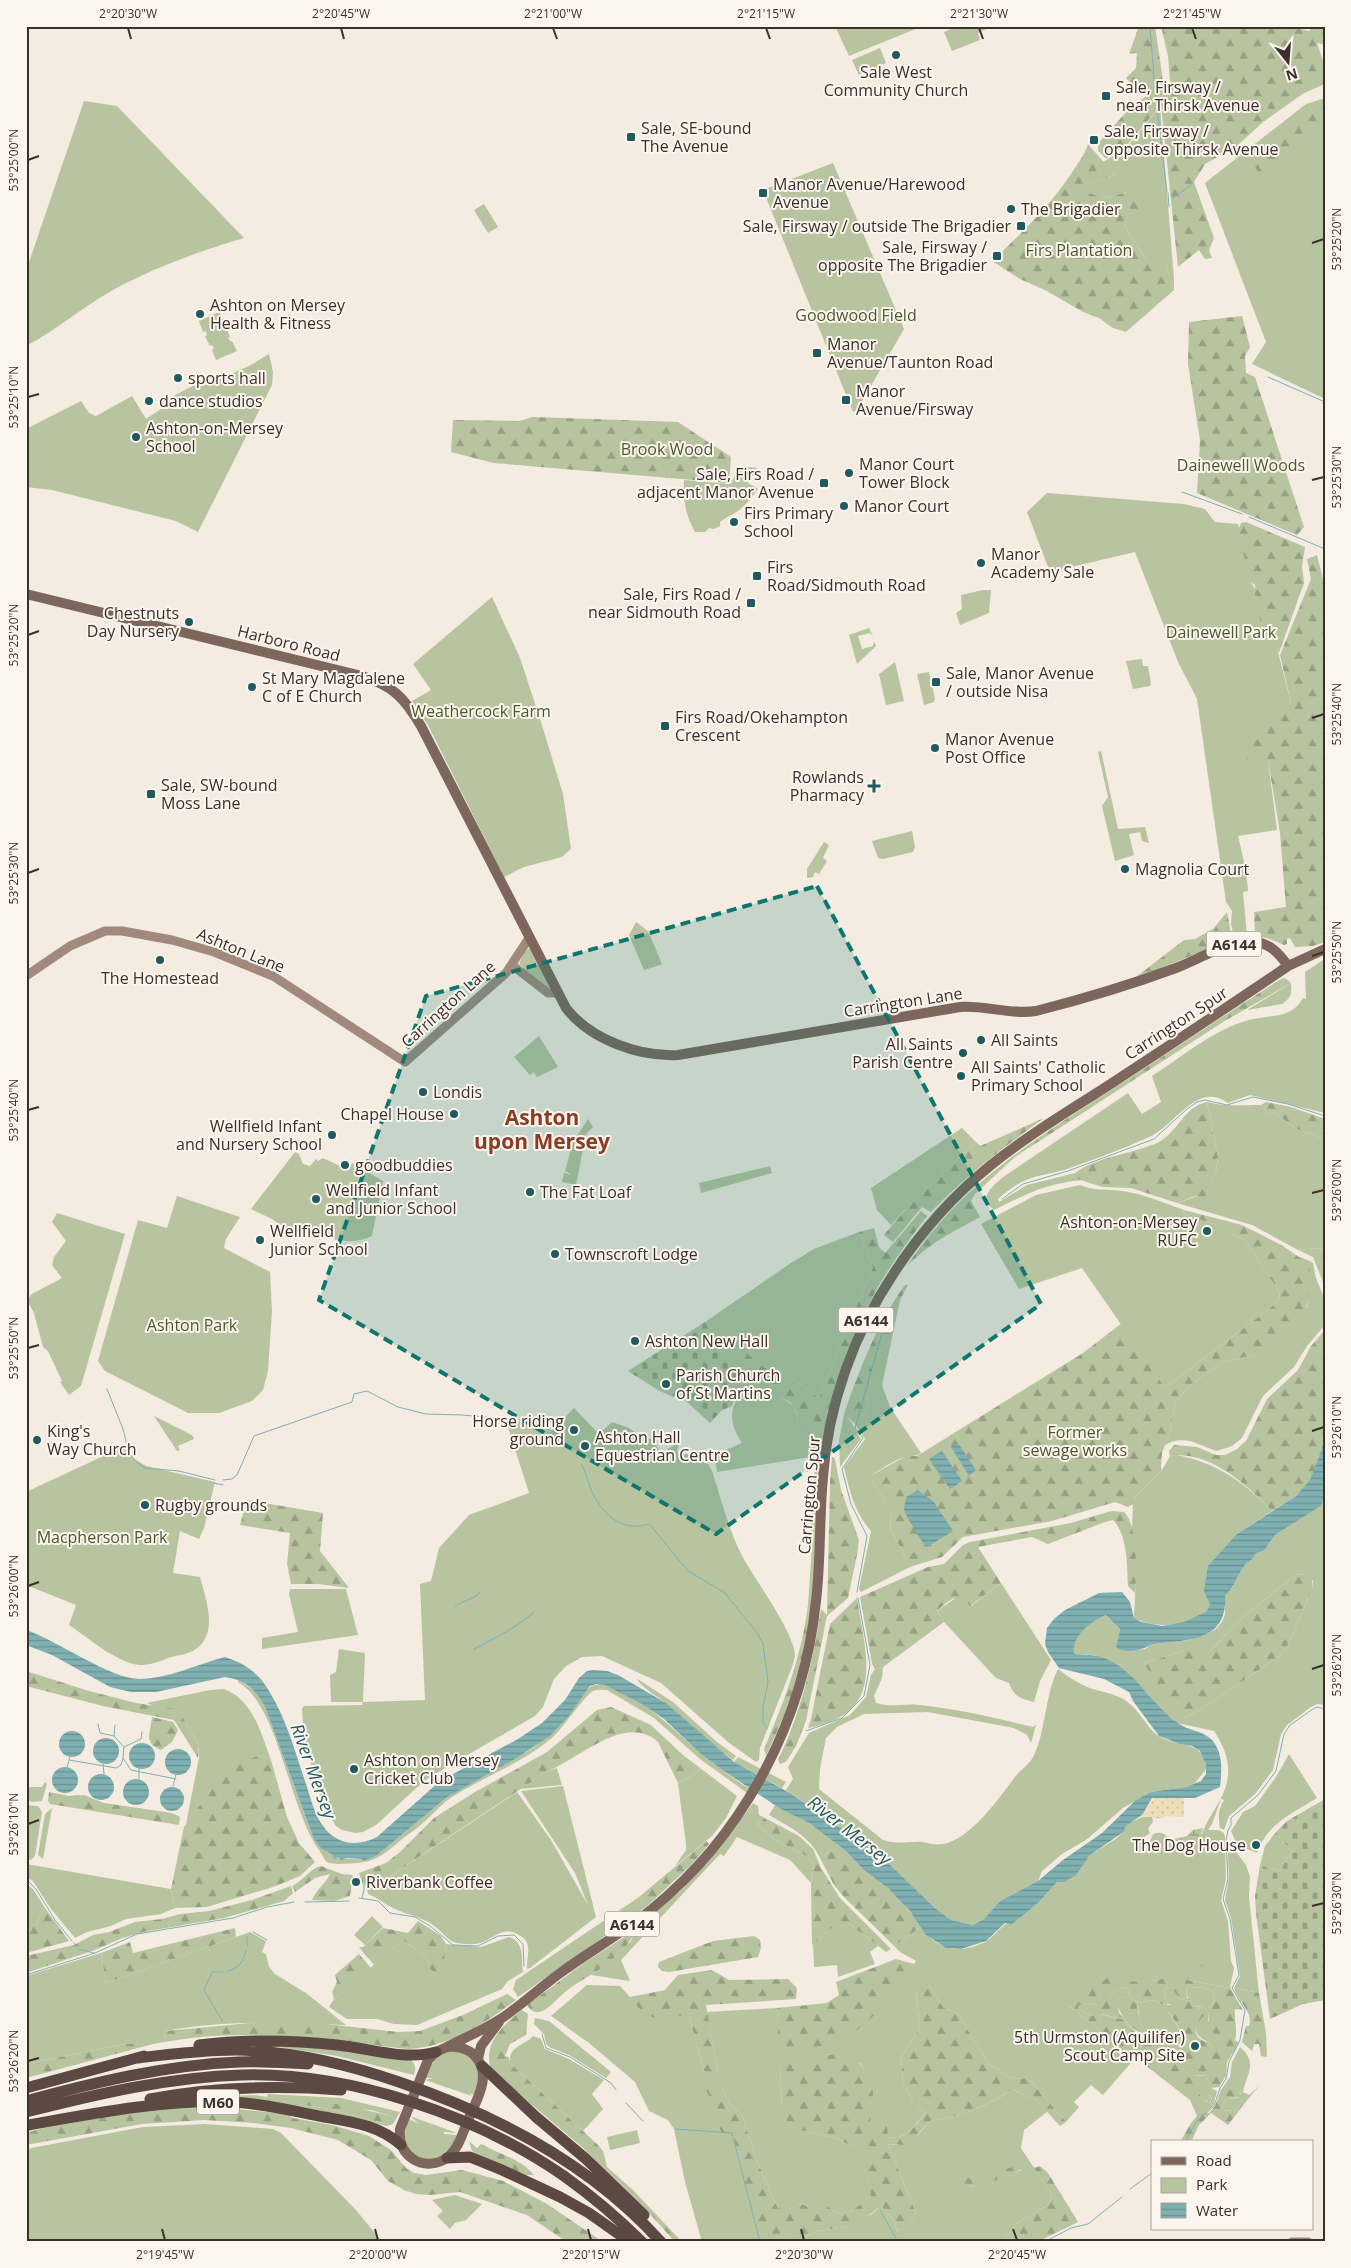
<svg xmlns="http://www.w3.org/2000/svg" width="1351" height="2268" font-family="'Open Sans',sans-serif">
	<defs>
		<pattern id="forest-firs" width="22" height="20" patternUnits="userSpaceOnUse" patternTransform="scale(1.25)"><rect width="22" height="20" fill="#b8c4a0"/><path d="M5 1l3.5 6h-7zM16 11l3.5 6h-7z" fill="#97a083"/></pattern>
		<pattern id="wetland-marsh" width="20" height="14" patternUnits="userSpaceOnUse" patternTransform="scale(1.25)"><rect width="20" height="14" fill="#b8c4a0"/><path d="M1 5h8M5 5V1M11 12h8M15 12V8" fill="none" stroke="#97a083"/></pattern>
		<pattern id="sand-dots" width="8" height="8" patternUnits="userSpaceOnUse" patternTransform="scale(1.25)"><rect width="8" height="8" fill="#efdcb8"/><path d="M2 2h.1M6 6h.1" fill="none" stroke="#cebd9e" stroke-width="1.8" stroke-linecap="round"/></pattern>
		<pattern id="cemetery-stones" width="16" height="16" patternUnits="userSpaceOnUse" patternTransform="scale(1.25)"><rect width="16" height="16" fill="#b8c4a0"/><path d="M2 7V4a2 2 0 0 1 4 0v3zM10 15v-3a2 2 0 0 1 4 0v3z" fill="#97a083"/></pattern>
		<pattern id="water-rules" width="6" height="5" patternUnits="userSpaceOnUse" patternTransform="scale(1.25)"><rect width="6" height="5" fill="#7fb0b2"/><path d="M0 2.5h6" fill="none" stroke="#699091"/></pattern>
	</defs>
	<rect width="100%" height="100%" fill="#f4ebe1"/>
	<!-- green -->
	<path fill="#b8c4a0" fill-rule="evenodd" d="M835,26H923L849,56Z
		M958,26H986V29L978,33L980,40L952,51L944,32Z
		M880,48L886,63L859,75L852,60Z
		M1325,98V399L1252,364L1266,342L1205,183L1306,104Z
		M84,101L117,106L244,238C200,251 153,268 113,290C82,307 57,330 26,346V271Z
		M1160,106L1174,279V290L1166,265L1147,261L1125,227L1128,216L1127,192L1106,198L1088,194L1084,185L1115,175L1103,162L1128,146Z
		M833,163L904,329L857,410L853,412L763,190Z
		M484,204L498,227L488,233L474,210Z
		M219,312L224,322L222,324L223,328L226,327L230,337L228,338L230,341H232L237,351L216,360L212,350L214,348L212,345L210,346L205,336L207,335L206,331L203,332L199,321Z
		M269,354L273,372L272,385L198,532L176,521L52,490L26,487V429L81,401L89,413L96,416L132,396L146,419L164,407V401L200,382L203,386L249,366Z
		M749,467L757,468L748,483L758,489C752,497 746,505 738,511C732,515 726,517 720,522V526L714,529L709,528L705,532H695C685,514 683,500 684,480L731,484L738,468Z
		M1047,493L1184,504L1205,509L1215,522L1238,524L1250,580L1269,616L1291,703L1268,760L1277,830L1238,836L1246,870L1248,891L1243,892L1247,935L1234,937L1231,924L1232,911L1226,902L1197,699L1178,662L1135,552L1050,572L1027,512Z
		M983,590H991L989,613L960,625L956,613L962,609L961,595Z
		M492,597L520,658L541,722L563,794L571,849L562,857L524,867L504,877L428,725L412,701L431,690L413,664Z
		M869,628L873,636L870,633L858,636L862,649L873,646L874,641L876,646L857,664L849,635Z
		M1142,659L1143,666H1148L1151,684L1150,686L1133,689L1126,661Z
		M895,662L904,701L886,705L879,674Z
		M929,672L935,699L934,702L924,705L917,674Z
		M1101,751L1118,829L1145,827L1149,843L1142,841L1140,832L1129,834L1134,855L1115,861L1102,806L1108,797L1098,752Z
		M912,831L915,847L913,852L883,859L878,858L872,841Z
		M824,842L829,845L823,858L827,861L819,874L815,872L813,877L807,878V869Z
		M636,922L648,931L662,964L660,965L644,970L629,935Z
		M530,948L550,987L548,989L519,964L525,951Z
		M1325,959V1113L1250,1095L1228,1103C1197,1080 1175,1126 1149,1137C1123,1149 1095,1159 1067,1169C1052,1174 1034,1175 1020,1183C1012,1187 1005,1193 998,1199L999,1202L1027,1185L1075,1173L1071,1177L1081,1180C1045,1184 1026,1194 994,1210C977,1198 992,1187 1003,1177L1128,1093L1142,1114L1161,1102L1152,1076C1182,1057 1214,1029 1249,1020C1270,1014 1291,1020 1303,998L1306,999L1305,972Z
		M1291,983C1292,993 1291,998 1282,1004L1247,1010Z
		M539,1036L558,1067L537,1077L534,1072L530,1075L514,1057Z
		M1207,1102C1226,1107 1242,1105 1261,1105L1267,1113L1277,1114L1296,1129L1325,1139V1251L1320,1248L1298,1250L1252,1225L1177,1203L1206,1193L1216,1171L1218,1157Z
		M588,1119L593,1127L586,1134L576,1185L562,1182L564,1173L572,1175L565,1171L573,1142Z
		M962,1128L976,1142L910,1204L891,1225L877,1210L871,1188Z
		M295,1152L299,1154L303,1164L310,1166L316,1159L318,1161L323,1158L348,1170L352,1163L383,1181L372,1236C348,1248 325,1235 300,1232L298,1237L272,1219L251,1209Z
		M770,1166L772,1173L701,1193L699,1183Z
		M1080,1185C1095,1191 1107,1189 1123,1191C1144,1194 1164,1203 1184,1210L1183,1214L1233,1230L1232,1234L1245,1240L1275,1285L1280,1293L1279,1299L1274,1305L1165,1388L1082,1268L1019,1289L981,1224L1036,1195Z
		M177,1196L240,1217L226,1239L224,1248L270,1272L272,1311L268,1371L263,1390L252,1401L219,1413H188L105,1371L98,1361L138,1220L167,1228Z
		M57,1213L125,1234L81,1386L69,1395L60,1382L62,1381L48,1351L43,1347L34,1313L27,1300L32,1294L62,1278L52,1265L54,1257L66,1241L52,1222Z
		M859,1232L873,1267L819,1398L778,1368L770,1373L757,1363C762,1372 767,1383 774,1391C786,1406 794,1396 798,1422L833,1398L818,1458L813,1600L809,1628L808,1605L812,1547L810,1520L816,1456L717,1472L714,1455L742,1443C732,1427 728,1415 737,1398L705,1322L791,1263L814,1249Z
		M1310,1261L1313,1263L1316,1278L1325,1300V1325L1307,1346L1294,1367L1263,1396L1242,1438L1232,1446L1217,1451C1198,1445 1183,1433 1164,1446L1170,1432L1176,1401L1188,1387L1222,1362L1255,1355L1307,1307Z
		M891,1343L882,1385L890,1407L921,1453C916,1457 911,1455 905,1457C894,1460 883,1468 872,1475V1481L892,1510L890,1527L910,1567L861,1592L859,1589L871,1531C855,1514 849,1489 844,1467L865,1439L855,1424C857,1417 862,1417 865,1412C869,1406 872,1368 871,1360Z
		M574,1408L599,1434L612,1422L629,1428L641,1437L652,1439L661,1453L673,1446L675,1440L679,1443L677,1451L680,1456L686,1454L708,1464L712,1471C721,1499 728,1527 741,1554C753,1577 795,1633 795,1656C794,1659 793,1664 792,1667L760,1748L759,1760L756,1762L728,1742L661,1683L602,1656L582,1657L566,1666L554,1679L543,1707L535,1716L450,1765L424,1781L376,1825L363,1832L355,1833L342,1830L336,1826L324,1807L304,1741L302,1709L304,1706L363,1705L362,1702H331L330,1675L336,1672L339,1649L365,1653L363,1702L425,1700L420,1584L431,1581L439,1548L469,1515L529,1493L506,1421H522L551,1432Z
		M844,1414C852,1421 855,1430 861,1439L840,1467L839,1441Z
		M154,1416L192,1435L194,1439L178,1446L180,1450L177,1451Z
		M125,1446L133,1458L146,1466L215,1482L204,1528L199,1539L180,1531L173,1573L200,1577C206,1600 220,1635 193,1651C185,1655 176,1655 168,1658C153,1664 142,1668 127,1662C106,1654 87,1637 69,1625L76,1605L26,1585V1492Z
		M1176,1455C1216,1462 1244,1482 1272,1511L1237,1534L1207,1595L1210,1604L1206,1612C1187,1627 1154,1629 1134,1618L1136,1576L1132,1530L1133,1504L1136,1496L1162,1470L1170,1456Z
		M1325,1494V1705L1317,1704L1311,1707L1287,1725L1281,1734L1273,1770L1255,1794L1229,1816L1224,1830L1220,1828C1218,1817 1218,1809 1224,1800L1221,1799L1212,1824L1208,1830H1219L1224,1833L1225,1838L1226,1879L1221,1900L1228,1921L1231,1961L1234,1968L1230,1988L1187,1980L1207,1960L1205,1958C1184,1980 1138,1987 1109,1978L1069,2006L1136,2057L1103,2095L1091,2085L1074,2102L1079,2107L1066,2122L1031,2081L1023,2078L1012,2079L989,2064L958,2014L943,2007L928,1983L916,1993L920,2028L901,2057L903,2083L912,2101L925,2113C914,2126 906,2140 888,2137L886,2109L870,2133C869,2102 880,2091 860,2063L780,2066L782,2110L804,2131L836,2138L851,2146L868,2149V2177L872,2198L851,2211L839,2214C830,2208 821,2203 810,2207L798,2203L778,2209L758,2163L742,2115L729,2103L722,2087L730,2132L733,2135L760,2242H702L685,2182L674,2129L668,2120L649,2111L635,2082L589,2043L551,2016L587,1985L620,1986L630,1997L673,2016H689L705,2074L718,2071L707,2012L777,2008L780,2055L914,1964L916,1961L900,1952L894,1946L921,1927C936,1950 960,1955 985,1942C992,1938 999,1929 1006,1924L1011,1925L1038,1903L1057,1882H1064L1089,1856L1117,1838L1125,1830L1123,1828C1131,1822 1141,1815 1152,1817L1153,1822L1148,1828L1150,1833L1143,1838L1144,1846L1139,1853H1143L1147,1849L1153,1834C1162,1831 1164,1833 1170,1840L1169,1842L1202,1834C1206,1822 1214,1811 1220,1800C1234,1774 1229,1754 1214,1731L1177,1723L1155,1704L1149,1695L1129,1674L1096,1655L1074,1654C1072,1636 1090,1622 1106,1615L1120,1629L1116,1647L1135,1650L1145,1649L1150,1645L1189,1640L1193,1637L1203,1636L1216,1629L1222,1622L1225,1614V1596C1236,1585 1235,1579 1243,1568C1247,1561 1252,1562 1256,1553L1264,1551L1275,1535L1321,1506ZM1304,1574L1313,1581V1587L1288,1645L1281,1655L1200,1710L1184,1718L1144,1663L1184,1651H1210L1245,1615L1296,1575Z
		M1001,1583L1051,1660L1040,1681L1034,1702C1020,1698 1014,1697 1009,1683L996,1678L944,1622L937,1611L957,1597H962L971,1606Z
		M290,1589H346L358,1635L262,1649V1638L298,1632L289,1594Z
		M883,1667L882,1678L874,1696L876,1703C891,1708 904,1703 919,1705C958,1709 995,1718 1033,1727L1036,1725L1031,1743L1027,1735L1014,1728L928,1712L864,1714L837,1727L826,1738L820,1769L819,1789L883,1840C895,1844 904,1842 917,1842C926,1841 930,1846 943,1844C971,1839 999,1798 1015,1777C1020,1770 1029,1765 1033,1757C1046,1733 1044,1697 1058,1669C1067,1676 1076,1682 1087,1687C1100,1692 1115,1693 1126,1701C1140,1710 1146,1727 1157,1735C1176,1748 1203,1739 1207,1768L1195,1783L1186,1787L1151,1792L1123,1808L1086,1840L1062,1854L1042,1871L1038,1881L1000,1901L984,1919L973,1925L951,1920L935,1908L881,1856L786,1790L793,1779L788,1767L809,1733L850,1715L866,1697L871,1675L875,1669Z
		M636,1678L673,1702L717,1742L736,1756L733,1760C710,1743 689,1724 668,1705C657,1695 645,1691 636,1678Z
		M238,1680L257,1692L265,1707L314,1839C329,1854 341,1861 363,1859V1861L376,1856L446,1798L533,1748L556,1730L589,1688C614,1667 684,1740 703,1755C718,1767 733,1779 750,1789L747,1793L700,1759L654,1718L607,1690C603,1690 597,1689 593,1691C586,1694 563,1728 553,1737C523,1763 485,1776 452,1797C436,1808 425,1824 409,1834C397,1842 386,1855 372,1860C364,1863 334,1866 327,1862C324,1860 322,1854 319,1850C289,1809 279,1705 238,1682Z
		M224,1689C253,1700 261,1733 271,1760L259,1755C216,1774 213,1789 186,1824L199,1758V1745L185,1721L147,1703L210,1690Z
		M1289,1754L1317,1798C1291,1814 1268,1823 1257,1853L1237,1845L1231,1831L1243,1812L1255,1806L1276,1777Z
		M738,1757L786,1782L782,1788L734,1762Z
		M557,1768L562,1785L520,1789L546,1772Z
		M700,1768L737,1796L726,1818L712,1836L675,1866L686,1850V1844L678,1783L695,1774Z
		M45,1782L47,1784L42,1801L32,1802L26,1799L28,1787H42Z
		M563,1786L596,1917L530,1968L527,1969C526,1958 533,1945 522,1937C503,1924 496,1938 480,1943C474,1945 464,1944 457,1943C447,1941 442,1931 433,1925C421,1917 408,1915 395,1909C385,1905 379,1898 368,1894L367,1887L371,1889L517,1792L551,1840L588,1905L575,1873L521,1791Z
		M753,1803L758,1806L759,1815L765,1818L757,1824L775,1840L806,1856L814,1864L811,1883L790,1860L737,1837L724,1856L720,1854L621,1960L630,1981L591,1975L615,1958L631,1941L635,1930L684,1888L731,1833Z
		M26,1805L38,1806L42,1812L35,1856L31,1860L26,1859Z
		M775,1805L809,1823L847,1852H829L820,1858C810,1836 789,1827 769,1815Z
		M52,1808L43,1859L38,1855L45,1814Z
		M1275,1833L1292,1851L1280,1871L1260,1865L1265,1846Z
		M1227,1840L1246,1865L1250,1877L1249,1897L1259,1993L1234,1988L1240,1976L1231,1918L1225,1900L1229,1878Z
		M26,1864L171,1889L175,1908L161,1914L126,1919L111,1926L87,1932L75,1938L51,1909L33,1881L26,1877Z
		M26,1884L33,1889L45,1908L36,1924L26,1933Z
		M639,1897L646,1907L518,1997L513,1989L516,1980Z
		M372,1916L383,1927L365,1945L354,1935Z
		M838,1923H848L878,1946L870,1952L875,1964L838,1977L837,1965L814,1967L813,1945L831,1927Z
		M250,1932L266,1941L262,1952L266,1954L269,1967L275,1974L306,1993L346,2025C286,2022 225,2020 165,2031L164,2042L153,2044H124L26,2064V1976L101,1953L106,1983Z
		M509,1937C525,1942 521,1958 523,1972L508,1981L502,1989L417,2025L394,2024L377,2019H347L329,2007L334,1999L403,1940L426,1957L429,1967L444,1957L446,1944L481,1947Z
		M1124,1987L1129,1988L1130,1996L1138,2003L1154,2000L1164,2005L1167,2003L1164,1990L1168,1987L1172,1988L1180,2000L1188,1998L1186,1990L1189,1987L1205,1988L1213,1992L1215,2000L1211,2006L1208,2007V2020L1218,2038L1215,2046L1211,2047L1210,2043C1188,2033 1196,2025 1206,2007L1193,2006L1188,2000L1175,2005L1167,2004L1169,2013L1189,2043L1175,2052C1174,2060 1184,2071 1192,2075C1196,2077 1203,2075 1208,2076C1207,2086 1207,2092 1212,2100L1210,2103L1203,2099L1192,2084L1190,2076L1179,2066L1174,2056H1161L1156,2053L1149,2039L1139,2035L1130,2040L1119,2038L1118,2034L1122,2029L1134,2031L1125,2020L1102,2014L1099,2016H1091L1078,2009V2006L1092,2003L1100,2006L1108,1996ZM1123,1997L1138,2006L1139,2018L1145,2036L1137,2034L1129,2022L1119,2013L1117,1999Z
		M535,2018L549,2021L611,2072L606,2078L569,2055L549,2047L546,2044L544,2034L534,2024Z
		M533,2036L541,2039L545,2049L569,2059L604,2080L592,2094L603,2109L583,2131L510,2063C508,2046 524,2046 533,2036Z
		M253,2043L307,2045L410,2059C416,2065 416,2068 414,2075L337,2056Z
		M1240,2047C1259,2063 1246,2075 1243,2092L1249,2095L1259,2086L1244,2104L1233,2111L1223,2110L1222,2106L1226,2099L1238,2098L1242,2093L1221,2090L1230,2077L1232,2062Z
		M454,2050C458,2052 463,2052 467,2054C480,2061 483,2085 473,2095L469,2093L472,2096L425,2080L433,2078H426C432,2061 437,2054 454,2050Z
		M1012,2089L1037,2101L1048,2111L1024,2130L1021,2148L1052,2195L1050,2204L1016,2224L1003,2242H917L907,2240L905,2242H795L817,2231L846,2227L872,2214L881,2206L893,2219L897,2231C907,2227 912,2223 916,2213L888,2144C910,2147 917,2137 929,2121C959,2117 988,2107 1012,2089ZM1009,2169L1022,2170L972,2187L959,2180Z
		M268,2094L341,2098L400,2112L393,2124L387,2126L361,2120L226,2099L227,2096L254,2095L267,2097ZM298,2104L371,2110L391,2116L382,2123L329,2109Z
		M410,2116L457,2133L444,2132V2134L457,2135C456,2136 453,2152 439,2158C414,2168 397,2140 409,2119L419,2124Z
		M206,2124L273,2129L281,2133L356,2210L382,2242H26V2149L143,2127Z
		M637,2130L640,2143L610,2150L607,2137Z
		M455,2195L482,2204L466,2220L455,2223L450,2229L437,2216L443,2211L432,2200Z"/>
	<!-- forest -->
	<path fill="url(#forest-firs)" fill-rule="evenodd" d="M1139,26H1155L1165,95L1171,92L1168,56L1161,26H1286L1309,31L1313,26H1325V45L1317,43L1325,67V84L1304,93L1263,122L1237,146L1205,164L1194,182L1214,238L1209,250L1212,258L1205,259L1199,250L1178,267L1161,105L1127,145L1106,158L1098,151V143C1117,125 1126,107 1149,95L1136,88L1126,78L1136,68L1137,53L1129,54Z
		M1325,105V120L1259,173L1247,155C1271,137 1295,112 1325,105Z
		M1088,144L1115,175L1085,185L1088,193L1106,198L1127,192L1138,201L1140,211L1128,216L1125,227L1147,261L1158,259L1166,265L1174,290L1126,332L1113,328L1099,318L1083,312L1047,291L1020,279L992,261C1022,233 1048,208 1071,174C1077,164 1085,155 1088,144Z
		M1242,316L1250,347L1245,356L1246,373L1255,377L1304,527L1297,535L1197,493L1200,440L1188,364L1189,322Z
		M533,417L678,422L731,457L729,483L494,463L451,452L453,420L519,421Z
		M1246,522L1305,547L1302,566L1304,583L1279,653L1268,624L1261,625L1257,608L1260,601L1255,595V585L1250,581L1238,530L1241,523Z
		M1317,555L1325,587V942L1313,946L1295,947L1290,938L1287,939V944L1284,945L1267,938L1255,936L1254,912L1286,907L1280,833L1268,760L1245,763L1264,714L1291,703L1280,655L1311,579L1307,559Z
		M1227,912L1232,939L1137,978L1136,977L1184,940L1195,939L1213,929Z
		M1285,978L1291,983L1223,1022L1015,1157L975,1194L971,1201L980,1217C951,1233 931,1242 907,1266C963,1181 1039,1137 1122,1083C1175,1048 1228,1013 1281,979Z
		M1207,1102L1218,1157L1216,1171L1204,1199L1195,1196L1177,1203L1131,1188L1102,1187L1071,1177C1088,1158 1133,1154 1157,1143C1178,1133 1183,1107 1207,1102Z
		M1266,1102L1291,1107L1325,1119V1139L1296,1129L1277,1114L1267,1113L1261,1105Z
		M1044,1118C1002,1149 966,1175 931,1212L922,1207L893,1242L884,1235L910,1204L976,1142L980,1146Z
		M1184,1210L1242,1225L1283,1246L1299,1257L1310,1261V1291L1304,1317L1255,1355L1222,1362L1188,1387L1176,1401L1170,1432L1162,1453L1161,1467L1162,1470L1136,1496L1133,1504L1128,1507L1115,1502L1052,1521L963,1537L942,1557L910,1567L890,1527L892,1510L872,1481V1475L906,1456H917L1083,1353L1122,1323L1165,1388L1274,1305L1279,1299L1280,1293L1245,1240L1232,1234V1230L1183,1214Z
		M921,1211L927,1216C905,1245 884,1273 868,1306C848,1345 836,1390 821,1432L806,1429L798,1422L796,1411L790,1402L744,1379L723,1335L770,1372L778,1368L819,1398L873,1267L859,1232L874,1228L879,1247L885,1253Z
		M1320,1248L1325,1251V1287L1313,1257L1298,1250Z
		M905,1285H908L900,1300L891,1343L871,1360C872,1368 869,1406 865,1412C862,1417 857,1417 855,1424L844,1414C860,1369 876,1325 905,1285Z
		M1325,1330C1325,1377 1333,1437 1311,1479C1303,1494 1286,1502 1272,1511C1249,1486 1208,1449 1170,1456L1169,1451L1174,1445L1197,1447L1216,1455H1225L1237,1449L1246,1441L1267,1399L1298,1370L1311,1346Z
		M832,1457L835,1459L841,1490L859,1540L857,1555L848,1598L827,1616L806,1721L796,1746L786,1762L780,1764L778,1760C801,1713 813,1661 821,1609L827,1615L830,1482Z
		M247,1500L323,1513L320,1551L349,1588L318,1584H291L287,1564L290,1533L240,1525Z
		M1111,1511L1124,1512C1138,1525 1137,1574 1135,1593L1128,1586C1127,1567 1128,1535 1113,1520L1105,1522L1048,1544L1032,1537L978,1547L1001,1583L970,1606L962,1597C952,1596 944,1605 937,1611L944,1622L883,1667L875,1669L872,1663L860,1597L928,1567L944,1564L963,1545L970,1542L1071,1523Z
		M1304,1574L1311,1576L1313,1587L1288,1645L1281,1655L1200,1710L1184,1718L1166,1699L1144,1663L1184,1651H1210L1245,1615L1296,1575Z
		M857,1598C866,1656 887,1714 808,1728L811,1719L830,1624Z
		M808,1605C808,1612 810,1621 809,1628C807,1666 782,1722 766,1756L764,1749C784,1702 802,1655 808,1605Z
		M26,1671L89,1691L136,1703L174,1709L185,1721L199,1745L198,1758L174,1720L103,1706L26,1686Z
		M611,1707L651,1725L683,1755L700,1768L695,1774L678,1783L658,1742C625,1712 578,1760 546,1772L371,1889L365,1887L364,1875L363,1885L359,1873L386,1863L400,1852L434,1818L475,1792L547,1752L597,1710Z
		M152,1717L173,1722L178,1730L172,1742L161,1750C142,1742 151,1732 152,1717Z
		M259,1755L271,1760L287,1817L299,1843L315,1862L300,1876L276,1886L207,1907L175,1908L171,1889L184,1827L220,1777L236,1765Z
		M49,1792L69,1796L84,1795L104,1803L172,1813L180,1817L179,1825L50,1804L48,1801Z
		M765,1818L799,1836L813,1849L821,1868L840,1898L891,1949L886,1952L848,1923C831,1924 825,1934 813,1945L812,1944L811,1883L814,1864L806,1856L775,1840L757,1824Z
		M706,1841L709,1844L691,1865L646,1907L639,1897Z
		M829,1852H847C861,1867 873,1875 888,1888C901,1899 911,1913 921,1927L894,1946L843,1896L834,1885L820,1858Z
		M321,1866L342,1874L353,1875L350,1896L334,1901L312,1900C316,1890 325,1884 330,1874L315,1878L295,1892L292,1886C303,1881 310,1868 321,1866Z
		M291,1886L293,1893L284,1901L224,1918L143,1932L120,1939L95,1950L26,1973V1956L74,1945L93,1935L109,1932L135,1922L162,1919L180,1914L209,1911L252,1900Z
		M45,1908L69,1941L26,1953V1933L36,1924Z
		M418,1921L441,1936L446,1944L442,1977L438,1978L429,1967L426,1957L403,1940L374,1965L359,1947H363L383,1928L408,1933Z
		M235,1928L236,1937L106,1983L101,1953L130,1942L133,1953Z
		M635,1930C624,1962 588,1973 564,1993C557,1998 548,2011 539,2012C533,2013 530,2009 527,2005L584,1963Z
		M754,1936L760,1940L761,1948L758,1957L669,1972L662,1971L658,1967L659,1962L713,1941Z
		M359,1954L371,1968L334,1999L332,1992L337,1982L335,1975Z
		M1205,1957L1208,1960L1187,1980L1230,1988L1243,2010L1235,2009C1234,2020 1238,2030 1235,2040L1239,2043L1227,2062L1226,2076L1219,2087L1211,2088L1217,2091L1213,2106L1206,2113H1209L1215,2106L1221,2090H1231L1245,2095L1241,2097L1226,2099L1222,2106L1223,2110L1233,2111L1244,2104L1228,2125L1211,2113L1199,2125L1191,2142H1180L1191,2123L1197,2116L1190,2100L1068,2005L1109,1977C1138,1987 1184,1980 1205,1957ZM1124,1987L1129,1988L1130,1996L1138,2003L1154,2000L1164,2005L1167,2003L1164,1990L1168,1987L1172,1988L1180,2000L1187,1998L1186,1990L1189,1987L1205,1988L1213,1992L1215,2000L1211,2006L1208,2007C1208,2021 1209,2028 1218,2038L1214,2046L1211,2047L1210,2043C1206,2042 1200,2040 1198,2037C1192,2029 1199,2018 1206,2015V2007L1193,2006L1188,2000L1165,2006L1189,2043L1175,2052C1174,2059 1183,2072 1191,2075C1196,2077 1203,2074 1208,2077L1206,2089L1212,2099L1210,2103C1198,2099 1195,2082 1188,2074C1182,2067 1177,2063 1173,2055C1154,2058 1159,2053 1150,2041C1147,2038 1143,2037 1139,2035L1130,2040L1119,2038L1118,2034L1122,2029L1134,2032L1125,2020L1101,2014L1099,2016H1091L1078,2009V2006L1092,2003L1100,2006L1102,2012L1122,2017L1118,2014L1114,2002L1108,2003L1107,1999L1108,1996Z
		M896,1959L914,1964C893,1993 868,2032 832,2043C815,2049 797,2051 779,2055L777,2008L827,2003L839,1995L836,1982Z
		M712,1970L729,1980L788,1979L797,1988L796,1999L706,2005L718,2071L711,2076L705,2074L689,2016C658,2016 652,2027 630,1997L665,1990L678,1975Z
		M920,1983H928L943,2007L958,2014L989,2064L1012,2079L1023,2078L1031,2081L1066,2122L1060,2126L1037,2101L1012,2089C987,2107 960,2117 929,2121L909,2145L888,2144L916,2213C912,2223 907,2228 897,2231L893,2219L881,2206L859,2223L846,2227L817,2231L795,2242H760L733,2135L730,2132H721L706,2088L712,2082L722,2087L729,2103L742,2115L758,2163L778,2209L785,2203H798L810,2207L819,2201L839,2214L851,2211L871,2198L868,2177L867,2150L851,2146L836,2138L804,2131L789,2124L785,2119L782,2110L780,2066C798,2063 823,2054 841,2054C852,2054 866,2068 870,2078C877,2094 869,2115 870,2132L886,2109L887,2110L888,2137C906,2140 915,2126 925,2113L912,2101L903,2083L901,2057L920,2028L916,1993Z
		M1234,1988L1259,1993L1266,2033L1267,2057L1261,2056L1259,2044H1254L1252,2051L1242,2042L1246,2026H1249C1254,2012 1237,2001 1234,1988Z
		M507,1994L516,2000C485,2024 446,2048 407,2049C326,2040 245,2027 164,2042L165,2031L261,2022L317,2023L398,2032L420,2031L463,2015Z
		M1123,1997L1130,1999L1137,2004L1139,2018L1146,2037C1135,2032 1116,2012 1116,1999Z
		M522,2010L528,2014L526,2035L510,2044L505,2056L509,2057L510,2063L598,2145L603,2151L607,2167L634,2191L682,2242H675L642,2205L582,2147L499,2077L493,2074C480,2047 501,2026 522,2010Z
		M124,2044H153L26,2078V2064Z
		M295,2099L344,2105L392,2116V2120L388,2122L382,2123L329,2109L298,2104Z
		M171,2108L236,2109L287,2114L293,2118L332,2125L369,2136L391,2150L406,2168L414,2173L426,2175L462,2170L503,2181L547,2204L603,2242H567L527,2215L460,2192L430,2195L416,2194L404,2190L388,2181L371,2160L338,2140L291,2128L254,2123L204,2120L142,2124L26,2145V2133L39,2129L136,2111Z
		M469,2141L477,2148L481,2144C499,2154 521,2159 534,2175H526L477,2154L472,2151Z
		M1021,2165H1026C1017,2176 967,2191 953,2188L954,2183L959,2180Z
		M1040,2166L1048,2173L1078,2222L1037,2242H1003L1016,2224L1050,2204L1052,2195L1034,2168Z"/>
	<!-- wetland -->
	<path fill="url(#wetland-marsh)" d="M1203,1828C1199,1844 1183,1851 1168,1844L1170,1840L1187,1836L1193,1830Z"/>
	<!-- sand -->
	<path fill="url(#sand-dots)" d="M1160,1797L1184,1798V1817L1167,1816L1160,1819L1148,1816L1138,1818L1147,1811L1153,1798Z"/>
	<!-- cemetery -->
	<path fill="url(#cemetery-stones)" d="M705,1322L737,1376L739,1388L732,1406L721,1411L710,1423L678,1394L673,1397L658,1390L628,1371Z
		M1325,1799V2000L1303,2004L1270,2019L1256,1913L1255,1896L1260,1865L1280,1871L1292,1851L1275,1833L1287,1821Z"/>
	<!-- water -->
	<path fill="url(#water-rules)" d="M1325,1434V1494L1321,1506L1275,1535L1264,1551L1256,1553C1252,1562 1247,1561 1243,1568C1235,1579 1236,1585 1225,1596C1228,1644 1184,1639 1150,1645C1140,1651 1125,1654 1116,1647L1120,1629L1106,1615C1090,1622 1072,1636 1074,1654C1084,1655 1095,1654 1104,1658C1136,1670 1151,1705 1178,1723C1188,1731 1202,1730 1212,1740C1223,1752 1222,1771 1220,1787L1195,1798H1152L1143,1814L1126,1826L1124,1829L1126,1830L1089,1856L1076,1875L1064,1882H1057L1038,1903L1011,1925L1005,1923L986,1941L961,1949L946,1948L926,1935L909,1910L888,1888L863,1869L847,1852L809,1823L779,1808L721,1769L701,1754L664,1719L642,1704L605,1685L596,1684L590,1686L568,1717L550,1736L518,1757L446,1798L376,1856L363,1861L362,1859L345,1858L342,1860L338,1857L334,1859L333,1855L321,1848L314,1839L265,1707C256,1689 245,1680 225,1677L156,1692H131L110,1687L52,1655L26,1645V1630C58,1641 111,1679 139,1679C169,1679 197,1664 225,1657C244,1663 259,1673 269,1691C287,1720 296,1755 307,1787C311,1800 315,1815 323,1826C336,1845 358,1847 377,1837L440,1781L518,1739L542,1723L565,1700L579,1678L587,1671L593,1670L607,1671L618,1675L666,1703L734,1762L790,1793L881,1856L935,1908L951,1920L973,1925L984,1919L1000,1901L1038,1881L1063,1860L1102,1833L1136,1800L1151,1792L1186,1787L1201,1781L1206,1774V1764L1200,1751L1192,1746L1180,1744L1159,1736L1133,1701L1129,1692L1104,1679L1059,1668L1048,1652L1045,1644L1047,1628L1054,1619L1065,1610L1099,1593L1122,1592L1130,1602L1134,1618L1141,1622L1162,1626L1184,1622L1206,1612L1210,1604L1204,1591L1208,1566L1237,1534L1296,1496L1310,1480L1321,1451Z
		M958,1443L976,1470L969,1476L951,1447Z
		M942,1451L962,1481L950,1489L929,1459Z
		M918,1490L934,1502L953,1531L927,1547C923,1545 904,1513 904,1509C904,1505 906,1500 907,1496Z
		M59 1744a13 13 0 1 1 26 0a13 13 0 1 1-26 0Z
		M93 1751a13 13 0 1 1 26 0a13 13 0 1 1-26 0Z
		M129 1756a13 13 0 1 1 26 0a13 13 0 1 1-26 0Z
		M165 1762a13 13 0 1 1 26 0a13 13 0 1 1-26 0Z
		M52 1780a13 13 0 1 1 26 0a13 13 0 1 1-26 0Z
		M88 1787a13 13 0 1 1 26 0a13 13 0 1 1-26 0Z
		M123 1792a13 13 0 1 1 26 0a13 13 0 1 1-26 0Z
		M160 1799a12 12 0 1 1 24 0a12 12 0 1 1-24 0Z"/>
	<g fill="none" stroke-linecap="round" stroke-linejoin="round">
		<!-- stream -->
		<path stroke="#7fb0b2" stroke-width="1" d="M1150,26L1155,91L1167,192
			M1168,193L1169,207
			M1173,198L1191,185
			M1268,377L1325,402
			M1182,492L1242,514
			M1249,517L1325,549
			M1002,1199L1023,1184L1068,1171L1154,1139L1187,1109L1197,1102L1205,1100L1227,1105L1253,1097L1288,1104L1325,1116
			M107,1389C112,1402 118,1416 123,1429C128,1447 127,1457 145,1468L179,1471L215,1480
			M582,1465C586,1473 587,1479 590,1487C600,1512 620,1533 649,1524L651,1526L688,1571L725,1593L757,1633L763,1644L768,1682L763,1707V1723L767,1728
			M223,1480L232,1479L237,1475L254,1436L352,1402L354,1394L367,1391L398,1407L426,1414L462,1415L524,1420L554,1432L573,1452
			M214,1483L218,1484
			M219,1484L223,1485
			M857,1592L867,1536L851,1504L842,1469L863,1438L855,1428L884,1327
			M455,1606L478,1595L480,1592
			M474,1649C495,1638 515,1629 534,1612
			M98,1724L100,1733L114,1736
			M115,1725L114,1736L124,1747
			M806,1731L842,1718L864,1696L870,1665L858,1598
			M142,1732L141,1739L124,1747L123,1758L131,1770L176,1779
			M69,1760L116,1768L121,1765L123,1759
			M103,1763L104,1774
			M67,1767L70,1757
			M139,1779V1768
			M173,1786L176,1774
			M26,1879L36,1889L55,1920L72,1941
			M359,1898L378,1901L390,1913L415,1917L430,1926L453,1945L478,1946L498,1936L514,1935L523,1944L524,1966
			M362,1898L364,1890V1876
			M305,1902L349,1901
			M253,1932L267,1940
			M247,1937V1946
			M74,1943L76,1946
			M78,1949L94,1953
			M228,1971C239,1968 244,1961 246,1950
			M223,1972H212L204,1990L223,2022
			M26,1975L95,1953L137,1934L233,1918L267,1907L294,1902
			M542,2034L546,2048L570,2057L611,2083L616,2090
			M626,2103L643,2121
			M675,2129L732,2133L760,2242
			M1185,2142L1196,2122L1214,2106L1220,2088L1226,2079L1229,2062L1240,2040L1245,2010L1232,1988L1239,1975L1230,1919L1223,1899L1228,1879L1226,1840L1228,1830L1231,1825V1818L1258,1795L1276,1771L1284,1734L1290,1725L1316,1707L1325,1709
			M1130,2189L1152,2173
			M880,2210L898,2242
			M795,2242L804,2238L806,2242
			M1044,2242L1071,2228L1088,2224L1122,2197"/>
		<!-- secondary -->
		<path stroke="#a18a7d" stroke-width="9" d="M512,965L548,993H558
			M26,976L70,946L105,931H122L172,940L214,952L273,976L405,1062L506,973L529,938
			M1292,2242H1308"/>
		<!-- primary -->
		<path stroke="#7d675c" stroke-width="10" d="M26,594L362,676C393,686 404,697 421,726L566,1008C590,1039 638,1057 678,1055L960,1007C985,1005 1011,1015 1036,1011C1083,999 1130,985 1176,968C1199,959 1226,942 1252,942C1269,942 1279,953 1288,966
			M447,2047C466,2037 488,2028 505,2016C525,2002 543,1985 563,1971C592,1950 624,1932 652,1909C745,1833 804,1720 816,1601C821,1560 819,1519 823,1477C828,1405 854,1333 894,1273C920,1233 954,1195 991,1165C1027,1136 1067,1112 1106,1087C1167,1047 1228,1007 1288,966L1325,949
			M447,2047C458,2046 468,2048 475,2056C493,2075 476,2101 468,2120C463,2132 459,2148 448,2157C438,2165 423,2166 413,2159C402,2152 399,2141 400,2129L428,2060L436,2052Z
			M478,2059L481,2046L499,2022"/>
		<!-- motorway -->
		<path stroke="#5c4a42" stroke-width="11" d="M199,2045C245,2039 291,2040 337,2045C369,2048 404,2061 436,2052
			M138,2058C171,2054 203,2050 236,2050C292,2051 347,2064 399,2082C497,2115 591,2164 661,2242
			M482,2066L536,2117L586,2159L644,2215
			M26,2088L144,2056
			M150,2099C214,2087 277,2085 341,2090
			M26,2101C96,2082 166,2065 239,2062C262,2061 285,2063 308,2064
			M26,2112C97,2094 169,2077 242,2075C350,2072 476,2115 564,2176C592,2196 618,2218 642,2242
			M29,2125C96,2113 162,2100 230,2102C261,2103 293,2111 324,2117C352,2122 379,2125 401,2145
			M447,2158L470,2157L502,2170L560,2197L589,2213L630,2242"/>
	</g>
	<!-- marked area -->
	<path fill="#0f766e" fill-opacity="0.2" stroke="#0f766e" stroke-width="4" stroke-dasharray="10 6" stroke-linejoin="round" d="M817,886L1041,1304L716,1534L319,1300L426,996Z"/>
	<!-- ticks -->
	<path fill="none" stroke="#3b302b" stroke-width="2" d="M128,28L131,39M341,28L344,39M553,28L557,39M766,28L770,39M979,28L983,39M1192,28L1196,39M28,160L39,156M1312,243L1324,239M28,397L39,394M1312,480L1324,477M28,635L39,631M1312,718L1324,714M28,873L39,869M1312,956L1324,952M28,1110L39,1107M1312,1193L1324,1190M28,1348L39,1345M1312,1431L1324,1427M28,1586L39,1582M1312,1669L1324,1665M28,1824L39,1820M1312,1906L1324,1903M28,2061L39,2058M162,2229L165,2240M375,2229L378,2240M588,2229L591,2240M801,2229L804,2240M1013,2229L1017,2240"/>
	<!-- markers -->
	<g fill="#1f5a5e" stroke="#fbf5ee" stroke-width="2">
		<circle cx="896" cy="55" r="5"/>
		<rect x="1101" y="91" width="10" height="10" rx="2.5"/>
		<rect x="626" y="132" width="10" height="10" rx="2.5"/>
		<rect x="1089" y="135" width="10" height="10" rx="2.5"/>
		<rect x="758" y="188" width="10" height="10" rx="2.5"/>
		<circle cx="1011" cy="209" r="5"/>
		<rect x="1016" y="221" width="10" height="10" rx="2.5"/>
		<rect x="992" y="251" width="10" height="10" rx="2.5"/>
		<circle cx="200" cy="314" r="5"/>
		<rect x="812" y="348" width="10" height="10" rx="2.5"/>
		<circle cx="178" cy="378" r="5"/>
		<rect x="841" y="395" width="10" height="10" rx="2.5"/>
		<circle cx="149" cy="401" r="5"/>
		<circle cx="136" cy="437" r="5"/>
		<circle cx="849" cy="473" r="5"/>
		<rect x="819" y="478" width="10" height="10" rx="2.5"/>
		<circle cx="844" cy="506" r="5"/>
		<circle cx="734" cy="522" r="5"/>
		<circle cx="981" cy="563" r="5"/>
		<rect x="752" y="571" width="10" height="10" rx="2.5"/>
		<rect x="746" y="598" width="10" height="10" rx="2.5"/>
		<circle cx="189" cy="622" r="5"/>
		<rect x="931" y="677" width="10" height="10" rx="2.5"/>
		<circle cx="252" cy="687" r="5"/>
		<rect x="660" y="721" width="10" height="10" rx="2.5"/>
		<circle cx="935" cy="748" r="5"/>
		<path d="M871.5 778.5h5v5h5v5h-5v5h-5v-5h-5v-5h5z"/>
		<rect x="146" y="789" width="10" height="10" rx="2.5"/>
		<circle cx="1125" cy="869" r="5"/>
		<circle cx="160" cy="960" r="5"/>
		<circle cx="981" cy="1040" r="5"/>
		<circle cx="963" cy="1053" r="5"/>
		<circle cx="961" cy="1076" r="5"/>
		<circle cx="423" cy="1092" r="5"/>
		<circle cx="454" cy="1114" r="5"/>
		<circle cx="332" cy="1135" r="5"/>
		<circle cx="345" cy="1165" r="5"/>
		<circle cx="530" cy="1192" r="5"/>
		<circle cx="316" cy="1199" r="5"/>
		<circle cx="1207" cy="1231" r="5"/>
		<circle cx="260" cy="1240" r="5"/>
		<circle cx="555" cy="1254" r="5"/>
		<circle cx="635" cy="1341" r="5"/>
		<circle cx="666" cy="1384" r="5"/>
		<circle cx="574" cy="1430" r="5"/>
		<circle cx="37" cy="1440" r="5"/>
		<circle cx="585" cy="1446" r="5"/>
		<circle cx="145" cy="1505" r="5"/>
		<circle cx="354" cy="1769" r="5"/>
		<circle cx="1256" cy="1845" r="5"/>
		<circle cx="356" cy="1882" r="5"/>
		<circle cx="1195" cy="2046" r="5"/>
	</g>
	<g text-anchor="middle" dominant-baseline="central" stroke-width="4" stroke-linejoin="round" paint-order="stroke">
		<!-- shield labels -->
		<g fill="#fbf5ee" stroke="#756b66" stroke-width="1">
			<rect x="1206.5" y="931.5" width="55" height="25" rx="4"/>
			<rect x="838.5" y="1307.5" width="55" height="25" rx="4"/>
			<rect x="604.5" y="1911.5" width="55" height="25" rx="4"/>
			<rect x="197" y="2089.5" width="42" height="25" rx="4"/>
		</g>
		<g font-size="15" font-weight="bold" fill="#3b302b">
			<text x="1234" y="944">A6144</text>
			<text x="866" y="1320">A6144</text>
			<text x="632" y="1924">A6144</text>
			<text x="218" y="2102">M60</text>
		</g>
		<!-- poi labels -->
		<g font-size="16" fill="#3b302b" stroke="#fbf5ee" text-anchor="start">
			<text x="896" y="72" text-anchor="middle">Sale West<tspan x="896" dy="18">Community Church</tspan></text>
			<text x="1116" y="87">Sale, Firsway /<tspan x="1116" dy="18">near Thirsk Avenue</tspan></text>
			<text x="641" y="128">Sale, SE-bound<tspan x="641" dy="18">The Avenue</tspan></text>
			<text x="1104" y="131">Sale, Firsway /<tspan x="1104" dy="18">opposite Thirsk Avenue</tspan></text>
			<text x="773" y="184">Manor Avenue/Harewood<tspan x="773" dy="18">Avenue</tspan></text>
			<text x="1021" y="209">The Brigadier</text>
			<text x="1011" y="226" text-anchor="end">Sale, Firsway / outside The Brigadier</text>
			<text x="987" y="247" text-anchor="end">Sale, Firsway /<tspan x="987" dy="18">opposite The Brigadier</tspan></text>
			<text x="210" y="305">Ashton on Mersey<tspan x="210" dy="18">Health &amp; Fitness</tspan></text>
			<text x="827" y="344">Manor<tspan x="827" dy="18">Avenue/Taunton Road</tspan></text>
			<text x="188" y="378">sports hall</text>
			<text x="856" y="391">Manor<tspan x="856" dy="18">Avenue/Firsway</tspan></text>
			<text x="159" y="401">dance studios</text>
			<text x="146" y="428">Ashton-on-Mersey<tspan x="146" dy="18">School</tspan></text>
			<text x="859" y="464">Manor Court<tspan x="859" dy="18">Tower Block</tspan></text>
			<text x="814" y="474" text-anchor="end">Sale, Firs Road /<tspan x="814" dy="18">adjacent Manor Avenue</tspan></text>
			<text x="854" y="506">Manor Court</text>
			<text x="744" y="513">Firs Primary<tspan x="744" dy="18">School</tspan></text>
			<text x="991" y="554">Manor<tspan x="991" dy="18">Academy Sale</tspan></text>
			<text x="767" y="567">Firs<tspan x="767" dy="18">Road/Sidmouth Road</tspan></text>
			<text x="741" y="594" text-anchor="end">Sale, Firs Road /<tspan x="741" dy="18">near Sidmouth Road</tspan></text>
			<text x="179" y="613" text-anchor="end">Chestnuts<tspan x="179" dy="18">Day Nursery</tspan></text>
			<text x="946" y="673">Sale, Manor Avenue<tspan x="946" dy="18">/ outside Nisa</tspan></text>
			<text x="262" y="678">St Mary Magdalene<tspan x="262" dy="18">C of E Church</tspan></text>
			<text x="675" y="717">Firs Road/Okehampton<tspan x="675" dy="18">Crescent</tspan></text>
			<text x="945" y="739">Manor Avenue<tspan x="945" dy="18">Post Office</tspan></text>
			<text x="864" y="777" text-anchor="end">Rowlands<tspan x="864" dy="18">Pharmacy</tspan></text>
			<text x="161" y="785">Sale, SW-bound<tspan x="161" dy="18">Moss Lane</tspan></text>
			<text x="1135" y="869">Magnolia Court</text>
			<text x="160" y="978" text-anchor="middle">The Homestead</text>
			<text x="991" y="1040">All Saints</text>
			<text x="953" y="1044" text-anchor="end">All Saints<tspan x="953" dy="18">Parish Centre</tspan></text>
			<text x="971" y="1067">All Saints' Catholic<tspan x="971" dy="18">Primary School</tspan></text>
			<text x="433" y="1092">Londis</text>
			<text x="444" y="1114" text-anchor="end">Chapel House</text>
			<text x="322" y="1126" text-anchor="end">Wellfield Infant<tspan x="322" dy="18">and Nursery School</tspan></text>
			<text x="355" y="1165">goodbuddies</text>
			<text x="326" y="1190">Wellfield Infant<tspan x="326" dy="18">and Junior School</tspan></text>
			<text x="540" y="1192">The Fat Loaf</text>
			<text x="1197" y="1222" text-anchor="end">Ashton-on-Mersey<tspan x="1197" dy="18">RUFC</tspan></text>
			<text x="270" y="1231">Wellfield<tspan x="270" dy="18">Junior School</tspan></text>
			<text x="565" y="1254">Townscroft Lodge</text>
			<text x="645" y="1341">Ashton New Hall</text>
			<text x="676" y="1375">Parish Church<tspan x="676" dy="18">of St Martins</tspan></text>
			<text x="564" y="1421" text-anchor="end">Horse riding<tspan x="564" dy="18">ground</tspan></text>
			<text x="47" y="1431">King's<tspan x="47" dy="18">Way Church</tspan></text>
			<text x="595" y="1437">Ashton Hall<tspan x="595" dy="18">Equestrian Centre</tspan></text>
			<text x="155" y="1505">Rugby grounds</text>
			<text x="364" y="1760">Ashton on Mersey<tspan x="364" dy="18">Cricket Club</tspan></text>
			<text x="1246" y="1845" text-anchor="end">The Dog House</text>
			<text x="366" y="1882">Riverbank Coffee</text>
			<text x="1185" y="2037" text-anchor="end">5th Urmston (Aquilifer)<tspan x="1185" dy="18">Scout Camp Site</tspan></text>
		</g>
		<!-- park labels -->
		<g font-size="16" fill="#4a5a2e" stroke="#fbf5ee">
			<text x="1079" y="250">Firs Plantation</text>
			<text x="856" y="315">Goodwood Field</text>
			<text x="667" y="449">Brook Wood</text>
			<text x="1241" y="465">Dainewell Woods</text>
			<text x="1221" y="632">Dainewell Park</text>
			<text x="481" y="711">Weathercock Farm</text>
			<text x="192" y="1325">Ashton Park</text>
			<text x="1075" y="1432">Former<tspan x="1075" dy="18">sewage works</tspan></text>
			<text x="102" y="1537">Macpherson Park</text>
		</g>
		<!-- street labels -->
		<g font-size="16" fill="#3b302b" stroke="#fbf5ee">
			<text transform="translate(289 643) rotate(14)">Harboro Road</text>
			<text transform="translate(241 950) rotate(22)">Ashton Lane</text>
			<text transform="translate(903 1002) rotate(-9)">Carrington Lane</text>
			<text transform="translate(448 1004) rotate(-42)">Carrington Lane</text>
			<text transform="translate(1176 1023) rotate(-33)">Carrington Spur</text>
			<text transform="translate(809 1495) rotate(-85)">Carrington Spur</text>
		</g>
		<!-- water labels -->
		<g font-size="18" font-style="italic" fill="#1f5a5e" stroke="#fbf5ee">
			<text transform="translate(314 1771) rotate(70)">River Mersey</text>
			<text transform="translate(850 1830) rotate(38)">River Mersey</text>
		</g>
		<!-- district labels -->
		<g font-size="21" font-weight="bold" fill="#8c3b22" stroke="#fbf5ee">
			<text x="542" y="1117">Ashton<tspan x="542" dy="24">upon Mersey</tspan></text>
		</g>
	</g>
	<!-- border -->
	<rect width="1351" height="2268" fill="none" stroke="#fbf5ee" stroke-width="55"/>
	<!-- legend -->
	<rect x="1151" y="2140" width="162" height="90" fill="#fbf5ee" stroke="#aea6a0"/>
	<rect x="1161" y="2157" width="25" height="8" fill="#7d675c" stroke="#aea6a0"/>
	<text x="1196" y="2166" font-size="15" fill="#3b302b">Road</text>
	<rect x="1161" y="2178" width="25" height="15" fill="#b8c4a0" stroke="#aea6a0"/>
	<text x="1196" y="2190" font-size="15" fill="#3b302b">Park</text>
	<rect x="1161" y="2203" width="25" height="15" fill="url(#water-rules)" stroke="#aea6a0"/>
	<text x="1196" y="2216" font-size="15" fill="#3b302b">Water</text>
	<!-- north arrow -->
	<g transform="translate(1288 62) rotate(163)" stroke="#fbf5ee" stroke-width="4" paint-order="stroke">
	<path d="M0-4L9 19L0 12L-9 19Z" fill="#3b302b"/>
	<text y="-8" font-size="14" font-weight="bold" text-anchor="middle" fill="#3b302b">N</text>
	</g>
	<rect x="28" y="28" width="1296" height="2212" fill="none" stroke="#3b302b" stroke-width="2"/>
	<g font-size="12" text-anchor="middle" fill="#3b302b">
		<text x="128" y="18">2°20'30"W</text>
		<text x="341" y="18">2°20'45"W</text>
		<text x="553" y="18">2°21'00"W</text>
		<text x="766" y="18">2°21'15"W</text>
		<text x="979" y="18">2°21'30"W</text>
		<text x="1192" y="18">2°21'45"W</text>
		<text transform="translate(14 160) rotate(-90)" y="4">53°25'00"N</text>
		<text transform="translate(1337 239) rotate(-90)" y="4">53°25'20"N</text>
		<text transform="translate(14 397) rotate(-90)" y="4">53°25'10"N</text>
		<text transform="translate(1337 477) rotate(-90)" y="4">53°25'30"N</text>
		<text transform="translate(14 635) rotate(-90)" y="4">53°25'20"N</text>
		<text transform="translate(1337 714) rotate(-90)" y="4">53°25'40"N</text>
		<text transform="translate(14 873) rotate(-90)" y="4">53°25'30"N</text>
		<text transform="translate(1337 952) rotate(-90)" y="4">53°25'50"N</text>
		<text transform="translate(14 1110) rotate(-90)" y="4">53°25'40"N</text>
		<text transform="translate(1337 1190) rotate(-90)" y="4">53°26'00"N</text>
		<text transform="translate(14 1348) rotate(-90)" y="4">53°25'50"N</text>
		<text transform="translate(1337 1427) rotate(-90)" y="4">53°26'10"N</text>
		<text transform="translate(14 1586) rotate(-90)" y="4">53°26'00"N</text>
		<text transform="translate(1337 1665) rotate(-90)" y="4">53°26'20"N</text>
		<text transform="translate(14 1824) rotate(-90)" y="4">53°26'10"N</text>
		<text transform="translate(1337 1903) rotate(-90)" y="4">53°26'30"N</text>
		<text transform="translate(14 2061) rotate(-90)" y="4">53°26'20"N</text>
		<text x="165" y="2259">2°19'45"W</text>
		<text x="378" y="2259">2°20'00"W</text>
		<text x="591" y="2259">2°20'15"W</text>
		<text x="804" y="2259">2°20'30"W</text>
		<text x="1017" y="2259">2°20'45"W</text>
	</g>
</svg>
